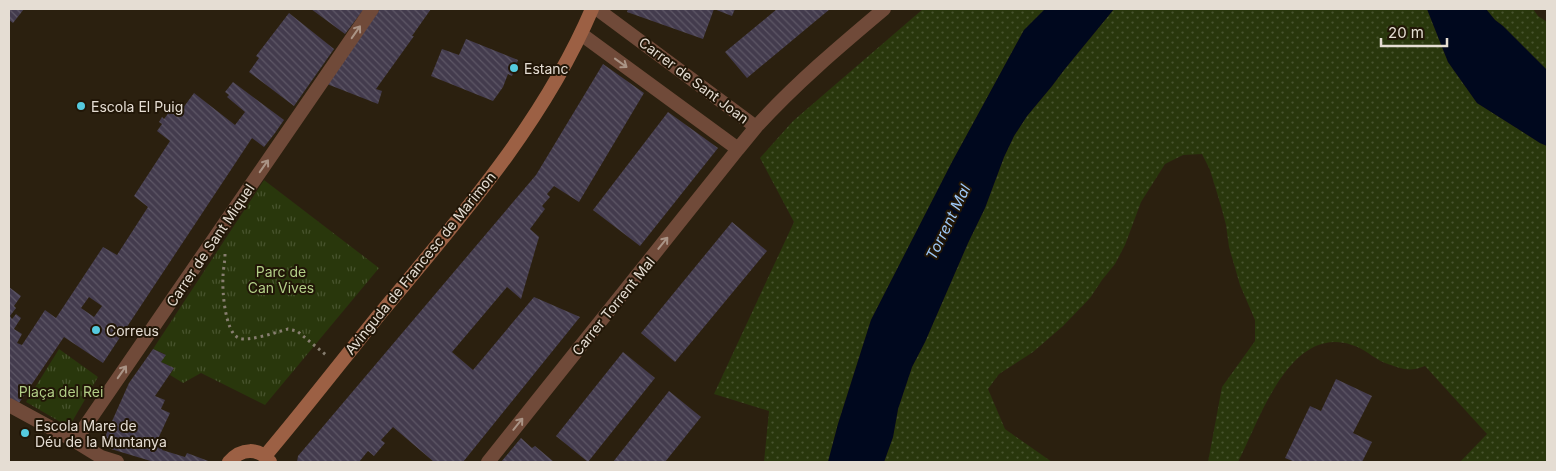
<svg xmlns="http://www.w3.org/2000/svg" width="1556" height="471" font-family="Inter,sans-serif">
	<defs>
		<pattern id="grass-dots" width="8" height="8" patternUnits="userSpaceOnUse" patternTransform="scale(1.25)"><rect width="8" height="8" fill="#29370c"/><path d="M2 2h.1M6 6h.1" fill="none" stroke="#48542e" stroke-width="1.8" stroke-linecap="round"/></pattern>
		<pattern id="park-tufts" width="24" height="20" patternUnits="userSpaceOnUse" patternTransform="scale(1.25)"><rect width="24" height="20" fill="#29370c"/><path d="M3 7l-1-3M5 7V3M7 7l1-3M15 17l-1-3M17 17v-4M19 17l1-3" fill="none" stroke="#48542e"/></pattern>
		<pattern id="building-back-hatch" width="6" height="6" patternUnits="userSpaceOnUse" patternTransform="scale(1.25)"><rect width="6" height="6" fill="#433b4d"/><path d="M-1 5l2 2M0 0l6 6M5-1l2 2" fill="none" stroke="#5e5766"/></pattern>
	</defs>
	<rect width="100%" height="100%" fill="#2b200f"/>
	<!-- grass -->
	<path fill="url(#grass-dots)" d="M923,9H1045L1024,30L952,162L871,320L838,424L828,462H764L769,411L714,394L794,222L760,158L793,121Z
		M1114,9H1427L1448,62L1477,103L1540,143L1547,146V462H1460L1487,434L1425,366C1409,373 1400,368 1385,363C1373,358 1364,348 1352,345C1289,324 1259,422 1238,462H1208L1222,387L1255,341V320L1240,285L1229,247L1226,225L1221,206L1210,170L1202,154L1183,155L1165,164L1141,202L1125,245L1115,264L1102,280L1090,298L1063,326L1033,352L999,374L988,389L1005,429L1052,462H884L893,437L898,409L912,367L925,342L968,243L985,208L1004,157L1014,136L1027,116L1052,86L1064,70Z
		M1486,9H1533L1538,16L1547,22V70L1503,26L1495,20Z"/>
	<!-- park -->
	<path fill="url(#park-tufts)" d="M264,180L379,268L265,405L201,373L183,383L170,375L174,368L161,362L165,354L153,349Z
		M59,349L98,377L69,427L26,402Z"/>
	<!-- water -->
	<path fill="#00081e" d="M1045,9H1114L1064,70L1052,86L1027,116L1014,136L1004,157L985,208L968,243L925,342L912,367L898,409L893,437L884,462H828L838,424L871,320L952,162L1024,30Z
		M1427,9H1486L1495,20L1503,26L1547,70V146L1540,143L1477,103L1448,62Z"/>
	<!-- building -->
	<path fill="url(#building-back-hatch)" fill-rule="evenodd" d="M9,9H24L13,23L9,20Z
		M311,9H364L345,34Z
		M380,9H431L412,36H414L376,89L382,91L378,104L327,84Z
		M628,9H735L732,16L714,9L703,39L627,12Z
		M777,9H830L747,78L725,52Z
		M289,13L334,49L294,106L249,72L259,58L256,56Z
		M466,39L518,60L512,76L508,74L503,87L493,101L431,76L442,49L459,55Z
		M603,64L644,93L579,202L554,186L547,194L550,197L542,206L545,209L530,229L539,237L521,299L507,287L452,352L473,370L534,297L580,317L463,462H434L393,427L381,440L385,443L374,456L368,451L359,462H297L298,456L315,436L536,175Z
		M233,82L284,120L275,133L264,147L252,138L103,363L64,337L19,403L9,398V287L21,296L14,306L16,308L10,316L12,319L16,314L21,318L14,329L22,334L17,343L22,345L45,310L56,318L103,247L117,255L148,207L134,196L170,141L157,131L162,124L159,122L162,117L164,119L170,111L167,109L172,103L174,104L175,102L183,108L194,93L235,125L245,112L227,97L229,95L225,92ZM89,297L102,306L94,317L81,308Z
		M668,112L718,148L640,246L593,210Z
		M732,222L767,251L675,362L641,333Z
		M153,349L166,355L161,362L174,368L155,396L165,400L161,409L170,413L157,441L164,444L162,450L185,457L187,453L211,462H154L101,446L129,383Z
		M623,352L655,378L588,462L556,436Z
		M1336,379L1372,396L1353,433L1372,442L1362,462H1295L1285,458L1310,406L1321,411Z
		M669,391L701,417L665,462H613Z
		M521,438L532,448L535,446L554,462H501Z"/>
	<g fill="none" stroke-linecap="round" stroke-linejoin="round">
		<!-- path -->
		<path stroke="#877e70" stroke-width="3" stroke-dasharray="2.5 4" stroke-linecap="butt" d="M225,254C225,262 223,270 223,277C222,290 225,333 239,338C248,342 277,332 288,329L297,331L326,355"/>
		<!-- pedestrian -->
		<path stroke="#704a39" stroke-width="14" d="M9,405L75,441"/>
		<!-- minor -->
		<path stroke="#704a39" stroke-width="14" d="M581,34L738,149L756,127L597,9
			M756,127C795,84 840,46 884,9
			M117,462L101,457L75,441L372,9
			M488,462L738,149"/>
		<!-- secondary -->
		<path stroke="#9c6044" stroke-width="14" d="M265,456C304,410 341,362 379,315C458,220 543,124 592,9
			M229,462C241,448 259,447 270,462"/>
	</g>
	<!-- one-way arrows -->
	<defs><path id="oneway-shaft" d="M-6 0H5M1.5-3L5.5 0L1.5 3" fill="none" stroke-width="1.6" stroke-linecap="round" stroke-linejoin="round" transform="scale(1.25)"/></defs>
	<g stroke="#aa9486">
		<use href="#oneway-shaft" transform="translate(356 32) rotate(-55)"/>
		<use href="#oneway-shaft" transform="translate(621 63) rotate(36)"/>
		<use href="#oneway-shaft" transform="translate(264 166) rotate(-55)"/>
		<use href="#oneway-shaft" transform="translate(663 243) rotate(-51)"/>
		<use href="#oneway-shaft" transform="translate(122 372) rotate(-55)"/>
		<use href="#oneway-shaft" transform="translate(518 424) rotate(-51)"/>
	</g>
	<!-- markers -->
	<g fill="#55cade" stroke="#211607" stroke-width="2">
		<circle cx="514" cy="68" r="5"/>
		<circle cx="81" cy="106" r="5"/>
		<circle cx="96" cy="330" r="5"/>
		<circle cx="25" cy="433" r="5"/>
	</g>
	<g text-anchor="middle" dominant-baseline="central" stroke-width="4" stroke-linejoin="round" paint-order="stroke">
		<!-- poi labels -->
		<g font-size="14" fill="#e5ddd3" stroke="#211607" text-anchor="start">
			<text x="524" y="68">Estanc</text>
			<text x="91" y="106">Escola El Puig</text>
			<text x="106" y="330">Correus</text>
			<text x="35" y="425">Escola Mare de<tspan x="35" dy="16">Déu de la Muntanya</tspan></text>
		</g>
		<!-- street labels -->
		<g font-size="14" fill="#e5ddd3" stroke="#211607">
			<text transform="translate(694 80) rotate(37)">Carrer de Sant Joan</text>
			<text transform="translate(210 245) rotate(-56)">Carrer de Sant Miquel</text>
			<text transform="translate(420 263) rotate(-51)">Avinguda de Francesc de Marimon</text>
			<text transform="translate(613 306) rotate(-51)">Carrer Torrent Mal</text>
		</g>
		<!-- park labels -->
		<g font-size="14" fill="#b2ce87" stroke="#211607">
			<text x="281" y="271">Parc de<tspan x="281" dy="16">Can Vives</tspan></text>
			<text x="61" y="391">Plaça del Rei</text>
		</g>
		<!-- water labels -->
		<g font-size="15" font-style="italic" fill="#9ec7f6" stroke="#211607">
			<text transform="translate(948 222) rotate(-64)">Torrent Mal</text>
		</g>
	</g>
	<!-- border -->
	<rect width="1556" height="471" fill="none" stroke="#e5ddd3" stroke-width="20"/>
	<!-- scale -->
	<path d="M1381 38v8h66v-8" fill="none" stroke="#e5ddd3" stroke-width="2.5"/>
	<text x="1388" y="38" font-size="15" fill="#e5ddd3" stroke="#211607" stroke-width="4" paint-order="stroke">20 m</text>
</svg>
